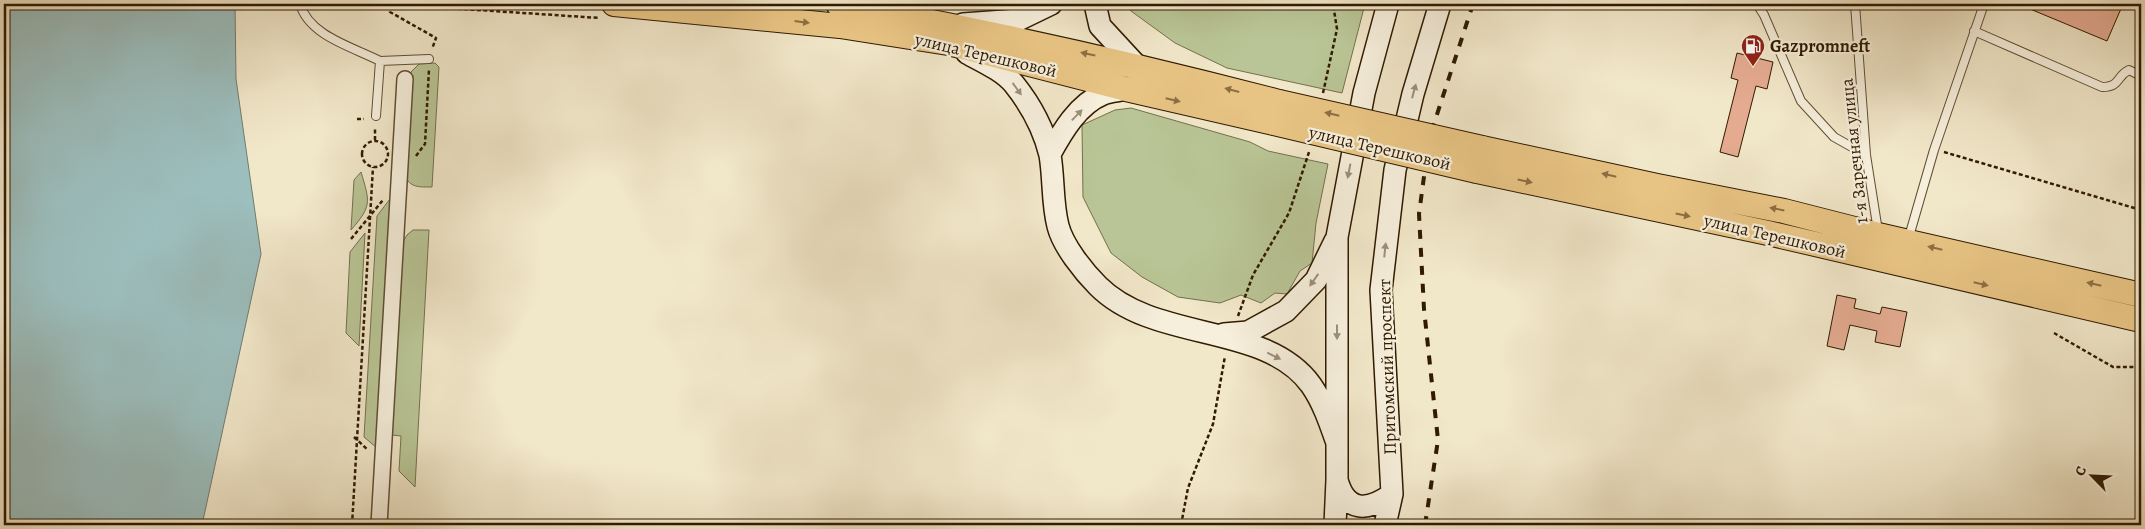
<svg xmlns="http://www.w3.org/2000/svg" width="2145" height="529" font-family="Alegreya,serif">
	<rect width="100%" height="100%" fill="#f1e7c9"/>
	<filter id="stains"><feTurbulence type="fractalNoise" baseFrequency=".004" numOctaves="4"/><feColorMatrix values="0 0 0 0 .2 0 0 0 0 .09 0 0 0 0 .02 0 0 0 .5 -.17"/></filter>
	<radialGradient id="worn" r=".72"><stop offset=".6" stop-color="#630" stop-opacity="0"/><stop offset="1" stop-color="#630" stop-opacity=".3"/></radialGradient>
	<!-- green -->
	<path fill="#b9c596" stroke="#74704b" d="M1126,4H1365L1342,93L1227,68L1175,43L1131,11Z
		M435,63L439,67L432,187C420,187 409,188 405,175L411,72L419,64Z
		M1131,108L1250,142L1268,151L1328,164L1316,223L1312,263L1300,271L1287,294L1275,293L1261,303L1241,295L1220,303L1178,297L1142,277L1111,253L1083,197L1082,125L1115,110Z
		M361,172C370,202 372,206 351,230L354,180Z
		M393,195L377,448L364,437L377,216Z
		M413,230H429L415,487L399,471L401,436L392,435L403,242L407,235Z
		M365,233L359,346L346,333L350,252Z"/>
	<!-- water -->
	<path fill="#9cbebd" stroke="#717c71" d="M4,4H235L236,79L261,254L202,525H4Z"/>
	<!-- building -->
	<path fill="#e4ab91" stroke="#301a00" d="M2018,4H2123L2107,41Z
		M1737,53L1773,62L1767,89L1756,86L1738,157L1720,152L1738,80L1731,78Z
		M1837,295L1856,299L1854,308L1880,314L1882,307L1907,312L1900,347L1875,342L1877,331L1850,325L1844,350L1827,346Z"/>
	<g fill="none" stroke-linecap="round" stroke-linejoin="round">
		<!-- service casing -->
		<g stroke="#604d32" stroke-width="10">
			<path id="service" d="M300,4C309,36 353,47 380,61L376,116
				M1757,4L1764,15L1801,101L1834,137L1866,155
				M1855,4L1866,155L1878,231
				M1974,31L2102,87C2121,87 2116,76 2129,70L2141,76
				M380,61L429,59
				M1908,240L1934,150L1984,4"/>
		</g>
		<!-- minor casing -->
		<g stroke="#604d32" stroke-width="18">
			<path id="minor" d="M379,525L405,79"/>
		</g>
		<!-- secondary casing -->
		<g stroke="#301a00" stroke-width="24">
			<path id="secondary" d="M1095,4L1100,26L1136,65
				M963,24L1018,20L1051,4
				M967,53C983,62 1002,70 1014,84C1030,104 1044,130 1050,155C1054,178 1052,203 1058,226C1063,246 1084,272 1098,286C1155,343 1266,322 1311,385C1323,402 1330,423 1337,443
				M1050,154C1062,132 1078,104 1103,94C1110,91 1119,91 1126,89
				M1224,334L1248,332L1286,311L1316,280L1335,241
				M1337,480C1346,512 1367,512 1392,494
				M1335,525L1337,480V237L1364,93L1388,4
				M1385,525L1392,494L1381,290L1395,170L1413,94L1440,4"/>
		</g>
		<!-- primary casing -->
		<g stroke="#301a00" stroke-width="26">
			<path id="primary" d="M614,4L840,26L948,43L1126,89L1274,123
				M838,4C986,31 1133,64 1279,102
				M1482,148L1657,186L1784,211L1878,235L2141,295
				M1477,171L1768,233L2141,320"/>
		</g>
		<!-- path -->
		<path stroke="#301a00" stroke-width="2.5" stroke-dasharray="4 2.5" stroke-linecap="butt" d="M386,4L600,18
			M390,5V12L436,38L432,49
			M1323,93L1337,29L1333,4
			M357,119H364
			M375,140V127
			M362 154a13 13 0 1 1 26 0a13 13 0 1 1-26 0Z
			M1944,152L2141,210
			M416,156L425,144L429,69
			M351,239L383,200
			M1238,316L1253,275L1289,213L1309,152
			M2054,333L2113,367H2141
			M354,437L368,450
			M352,525L373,167
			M1181,525L1188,488L1213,424L1225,356"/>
		<!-- service -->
		<use href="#service" stroke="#f6efdc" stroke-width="8"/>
		<!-- minor -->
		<use href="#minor" stroke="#f6efdc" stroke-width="15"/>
		<!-- secondary -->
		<use href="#secondary" stroke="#f6efdc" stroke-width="21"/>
		<!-- primary -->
		<use href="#primary" stroke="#e8c484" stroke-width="24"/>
		<!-- rail -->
		<path stroke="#301a00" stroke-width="4" stroke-dasharray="9 9" stroke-linecap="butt" d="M1425,525L1438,440L1424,309L1419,214L1429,139L1473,4"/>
		<!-- primary-bridge casing -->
		<g stroke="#301a00" stroke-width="26" stroke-linecap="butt">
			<path id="primary-bridge" d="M1279,102L1482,148
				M1274,123L1477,171"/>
		</g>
		<!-- primary-bridge -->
		<use href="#primary-bridge" stroke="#e8c484" stroke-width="24"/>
	</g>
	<!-- one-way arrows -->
	<defs><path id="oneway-solid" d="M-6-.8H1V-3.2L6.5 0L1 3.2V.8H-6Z" transform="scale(1.25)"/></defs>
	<g fill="#8c6f42">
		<use href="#oneway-solid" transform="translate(802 22) rotate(7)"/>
		<use href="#oneway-solid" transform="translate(1088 54) rotate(-168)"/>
		<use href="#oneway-solid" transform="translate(1232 90) rotate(-165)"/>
		<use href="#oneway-solid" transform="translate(1173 100) rotate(13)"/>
		<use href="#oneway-solid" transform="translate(1332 114) rotate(-167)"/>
		<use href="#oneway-solid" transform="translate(1609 175) rotate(-167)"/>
		<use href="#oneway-solid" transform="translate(1525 181) rotate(12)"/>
		<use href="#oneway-solid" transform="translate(1777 209) rotate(-169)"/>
		<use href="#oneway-solid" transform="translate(1683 215) rotate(12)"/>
		<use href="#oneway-solid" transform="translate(1935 248) rotate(-167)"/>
		<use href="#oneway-solid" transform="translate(1981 284) rotate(13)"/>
		<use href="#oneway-solid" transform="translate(2094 284) rotate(-167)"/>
	</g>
	<g fill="#9d8f79">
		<use href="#oneway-solid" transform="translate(1017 89) rotate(54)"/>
		<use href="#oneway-solid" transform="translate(1414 91) rotate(-75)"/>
		<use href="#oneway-solid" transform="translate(1077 115) rotate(-46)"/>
		<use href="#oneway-solid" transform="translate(1349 171) rotate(101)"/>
		<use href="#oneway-solid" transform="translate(1385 250) rotate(-84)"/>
		<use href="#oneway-solid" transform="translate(1314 280) rotate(125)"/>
		<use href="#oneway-solid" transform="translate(1337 332) rotate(90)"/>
		<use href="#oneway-solid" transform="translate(1274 356) rotate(26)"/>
	</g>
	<!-- icons -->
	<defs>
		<g id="fuel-pin" transform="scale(1.25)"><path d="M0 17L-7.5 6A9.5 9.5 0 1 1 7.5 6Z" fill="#8f2418" stroke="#f6efdc"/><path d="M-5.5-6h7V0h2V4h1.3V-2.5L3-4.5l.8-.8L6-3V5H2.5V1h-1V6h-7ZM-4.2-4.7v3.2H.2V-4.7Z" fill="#fff"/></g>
	</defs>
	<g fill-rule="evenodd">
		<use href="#fuel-pin" x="1753" y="46"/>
	</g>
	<g text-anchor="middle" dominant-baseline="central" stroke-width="4.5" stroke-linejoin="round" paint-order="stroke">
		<!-- poi labels -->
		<g font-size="18" font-weight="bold" fill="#301a00" stroke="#f6efdc" text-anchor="start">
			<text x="1770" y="46">Gazpromneft</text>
		</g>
		<!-- street labels -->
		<g font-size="18" fill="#301a00" stroke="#f6efdc">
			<text transform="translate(986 55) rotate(13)">улица Терешковой</text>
			<text transform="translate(1380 148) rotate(13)">улица Терешковой</text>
			<text transform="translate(1854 151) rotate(-96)">1-я Заречная улица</text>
			<text transform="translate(1775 236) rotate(13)">улица Терешковой</text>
			<text transform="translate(1387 367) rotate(-92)">Притомский проспект</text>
		</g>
	</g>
	<!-- margin -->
	<rect width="2145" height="529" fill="none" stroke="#f1e7c9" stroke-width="20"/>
	<rect x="5" y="5" width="2135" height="519" fill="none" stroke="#301a00" stroke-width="2.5"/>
	<rect x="10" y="10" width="2125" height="509" fill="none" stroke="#301a00"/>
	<!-- north arrow -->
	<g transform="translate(2092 476) rotate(294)" stroke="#f6efdc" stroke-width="4" paint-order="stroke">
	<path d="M0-4L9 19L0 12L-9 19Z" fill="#301a00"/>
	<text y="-8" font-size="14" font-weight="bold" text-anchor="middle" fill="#301a00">С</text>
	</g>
	<rect width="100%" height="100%" filter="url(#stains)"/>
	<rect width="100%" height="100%" fill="url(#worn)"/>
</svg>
